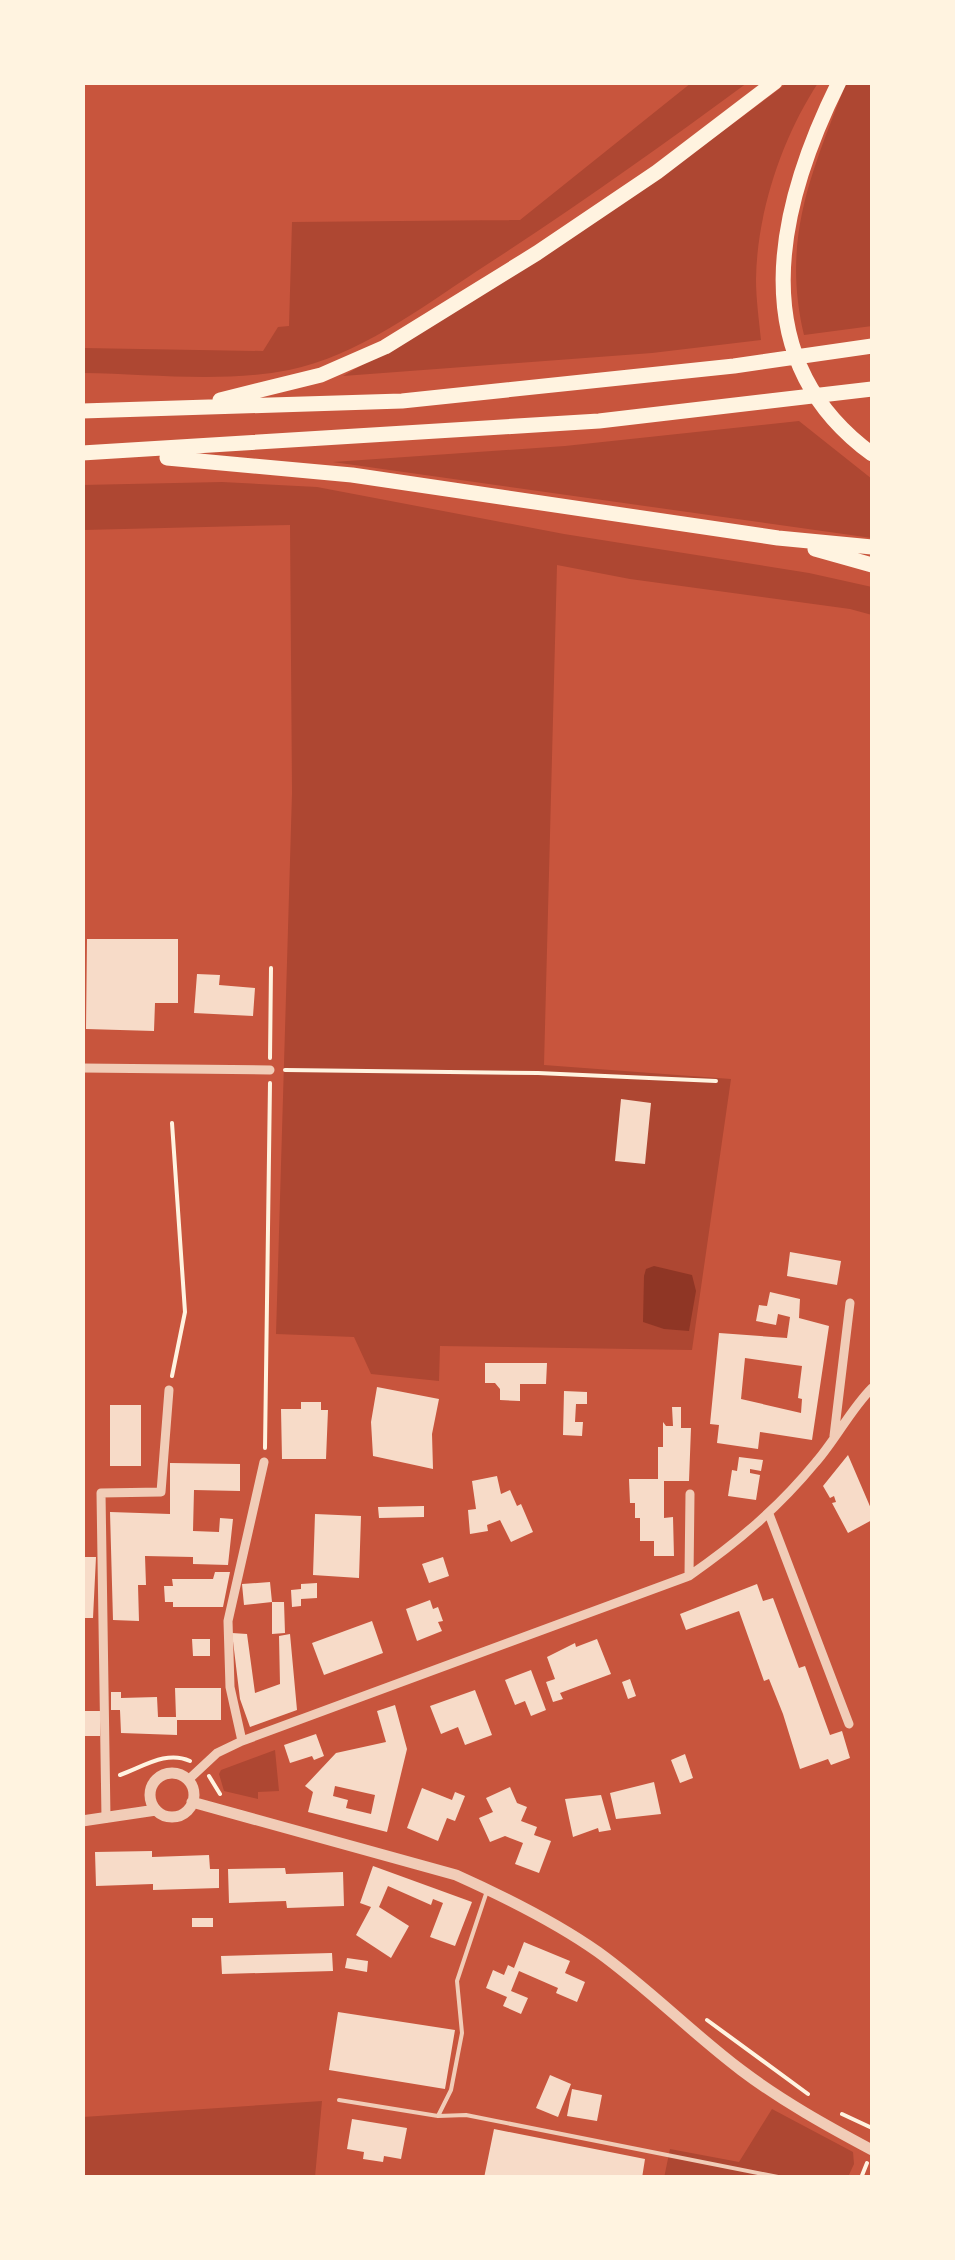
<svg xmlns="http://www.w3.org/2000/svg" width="955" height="2260" font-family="Roboto,sans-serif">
	<rect width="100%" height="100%" fill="#c8553d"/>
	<!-- green -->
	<path fill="#ae4732" d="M691,83H747C659,148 570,211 477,271C420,309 357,356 289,370C222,383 150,374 83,373V348L263,351L278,327L289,326L292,222L520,220Z
		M787,83H818C782,138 757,212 756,279C756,299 759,320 761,340L652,353L343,376C498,289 646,191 787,83Z
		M846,83H872V326L804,335C781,238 812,172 846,83Z
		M799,421L872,479V538L333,462L565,446Z
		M222,482L317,487L564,534L809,573L872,587V615L850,609L630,579L557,565L544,1065L731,1079L692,1350L440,1346L439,1381L371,1374L354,1337L276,1334L292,793L290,525L83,530L82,485Z
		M275,1750L279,1791L258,1792V1799L224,1791L219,1774L221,1770Z
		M322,2101L315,2177H83V2117Z
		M772,2109L853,2152L854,2164L848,2177L664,2178L670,2149L739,2162Z"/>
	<!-- water -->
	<path fill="#8f3625" d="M654,1266L692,1275L696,1291L689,1331L664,1329L643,1322L644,1276L646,1269Z"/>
	<!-- building -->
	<path fill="#f7dbc8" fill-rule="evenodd" d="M87,939H178V1003H155L154,1031L86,1029Z
		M197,974L220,975L219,985L255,988L253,1016L194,1013Z
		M621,1099L651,1103L645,1164L615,1161Z
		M790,1252L841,1261L837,1285L787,1276Z
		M770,1292L800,1299L799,1318L829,1326L812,1440L760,1432L758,1449L717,1443L719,1425L710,1424L719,1333L787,1338L790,1317L778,1314L776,1325L756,1321L759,1305L767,1306ZM745,1358L802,1366L798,1398L802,1399L801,1413L741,1399Z
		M485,1363H547L546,1384H520V1401L500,1400V1389L495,1383H485Z
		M377,1387L439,1399L432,1434L433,1469L373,1456L371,1422Z
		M564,1391L587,1392V1404H576L575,1422H583L582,1436L563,1435Z
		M301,1402H321V1410H328L326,1459H282L281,1409H301Z
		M110,1405H141V1466H110Z
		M672,1407H681V1428H691L689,1481H664V1518L673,1517L674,1556H654V1541H640V1518H635V1503H630L629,1479H658V1447H663V1422L666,1426H673Z
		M848,1455L872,1511V1520L848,1533L832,1503L836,1502L834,1496L830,1498L823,1486Z
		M739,1457L763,1460L761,1471L750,1469V1473L760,1475L756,1500L728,1496L732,1470L737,1471Z
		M170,1463L240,1464V1491L194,1490L193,1531L219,1532L220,1518L233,1519L228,1565L193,1564V1557L145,1556L146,1585H138L139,1621L113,1620L110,1512L170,1514Z
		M497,1476L501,1494L510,1490L517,1506L521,1504L533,1532L511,1542L500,1520L487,1525L488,1531L470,1534L468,1510L476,1509L472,1481Z
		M424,1506V1517L379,1518L378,1507Z
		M315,1514L361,1516L359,1578L313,1575Z
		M82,1557H96L93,1618H82Z
		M443,1557L449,1576L429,1583L422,1564Z
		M215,1572H230L223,1607H173V1602H165L164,1586H173L172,1579H213Z
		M270,1582L272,1602L244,1605L242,1584Z
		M317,1583V1598L301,1599V1606L292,1607L291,1590L301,1589V1584Z
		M757,1584L763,1601L773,1598L799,1668L805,1666L830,1735L842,1731L850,1758L831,1765L828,1759L800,1769L783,1714L769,1679L764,1681L739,1611L686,1630L680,1614Z
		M430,1600L433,1609L438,1607L443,1621L438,1622L442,1631L417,1641L406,1609Z
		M272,1602H284L285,1633L272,1634Z
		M372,1621L383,1653L324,1675L312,1643Z
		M232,1633L247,1634L255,1693L280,1684L279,1636L290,1634L297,1710L250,1727L240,1699Z
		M192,1639H210V1656H193Z
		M597,1639L611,1674L560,1693L563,1699L553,1702L546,1682L555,1679L547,1657L575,1643L576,1647Z
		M531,1670L546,1710L531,1716L525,1701L515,1705L505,1680Z
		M630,1679L636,1696L628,1699L622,1682Z
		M175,1688H221V1720H177V1735L121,1733L120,1710H111V1692H121V1698L157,1697L158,1717H176Z
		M475,1690L492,1735L465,1745L458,1727L441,1734L430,1706Z
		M395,1705L407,1749L387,1832L308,1812L313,1792L305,1786L336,1753L386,1742L377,1711ZM335,1786L375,1795L371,1814L346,1808L348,1800L333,1796Z
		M83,1711H100V1736H84Z
		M316,1734L324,1756L314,1760L312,1756L290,1763L284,1745Z
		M685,1754L693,1778L680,1783L671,1760Z
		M654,1782L661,1814L616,1819L610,1793Z
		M510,1787L517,1803L527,1807L521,1821L537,1827L534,1835L551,1841L539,1873L515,1864L523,1843L505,1836L490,1842L479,1818L493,1812L486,1798Z
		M422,1788L452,1800L455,1792L465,1796L455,1821L447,1818L438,1841L407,1828Z
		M601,1795L611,1830L599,1832L598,1828L573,1837L565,1799Z
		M152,1851V1857L209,1855L210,1869H219V1888L153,1890V1884L96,1886L95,1852Z
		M373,1866L472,1902L455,1946L430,1937L443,1903L433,1899L431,1905L388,1886L379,1907L409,1926L391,1958L356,1935L371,1907L360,1903Z
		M285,1868L286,1874L343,1872L344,1906L287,1908L286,1901L229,1903L228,1869Z
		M192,1918H213V1927H192Z
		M524,1942L570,1961L565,1973L585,1982L577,2002L556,1993L558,1988L519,1971L511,1991L528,1998L521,2014L503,2006L507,1997L486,1988L493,1970L504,1975L508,1965L514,1968Z
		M332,1953L333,1971L222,1974L221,1956Z
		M347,1958L368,1961L367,1972L345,1968Z
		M338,2012L455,2030L445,2089L329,2070Z
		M550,2075L571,2084L558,2117L536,2108Z
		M572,2089L602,2095L597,2121L567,2116Z
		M352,2119L407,2128L401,2159L384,2156L383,2162L363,2159L364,2152L347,2149Z
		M494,2129L645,2159L642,2178H484Z"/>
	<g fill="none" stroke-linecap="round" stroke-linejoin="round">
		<!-- path -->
		<path stroke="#fff3e0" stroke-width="4" d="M270,1058L271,968
			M285,1070L538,1073L716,1081
			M172,1123L185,1312L172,1376
			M265,1448L270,1083
			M120,1775C143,1767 166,1750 190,1761
			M209,1776L220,1794
			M707,2020L808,2094
			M842,2114L872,2128
			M861,2178L867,2163"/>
		<!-- service -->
		<path stroke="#f1ccb7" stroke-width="4" d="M339,2100L438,2116L451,2090L462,2033L457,1981L486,1894
			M438,2116L466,2115L783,2178"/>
		<!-- minor -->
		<path stroke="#f1ccb7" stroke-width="9" d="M82,1068L270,1070
			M834,1436L850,1303
			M769,1514L849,1724
			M689,1576L690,1494
			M242,1741L230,1687L228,1621L264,1462
			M188,1780L217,1753L242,1741L689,1576C738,1542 778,1508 816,1462C836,1439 851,1409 872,1388
			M106,1818L101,1493L161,1492L169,1390"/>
		<!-- tertiary -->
		<path stroke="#f1ccb7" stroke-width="11" d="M150 1795a22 22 0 1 1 44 0a22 22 0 1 1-44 0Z
			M192,1802L456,1875C505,1897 554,1921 598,1952C648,1988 692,2033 741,2070C782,2101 827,2126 872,2150
			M82,1821L156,1810"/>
		<!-- motorway -->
		<path stroke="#fff3e0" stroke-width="15" d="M839,82C777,207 741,358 872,454
			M220,400L321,375L385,347L537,253L657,172L775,82
			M82,411L402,401L734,366L872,346
			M82,453L599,421L872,389
			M167,458L352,475L778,538L872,547
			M815,549L872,565"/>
	</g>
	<!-- border -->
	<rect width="955" height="2260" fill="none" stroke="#fff3e0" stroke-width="170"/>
</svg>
